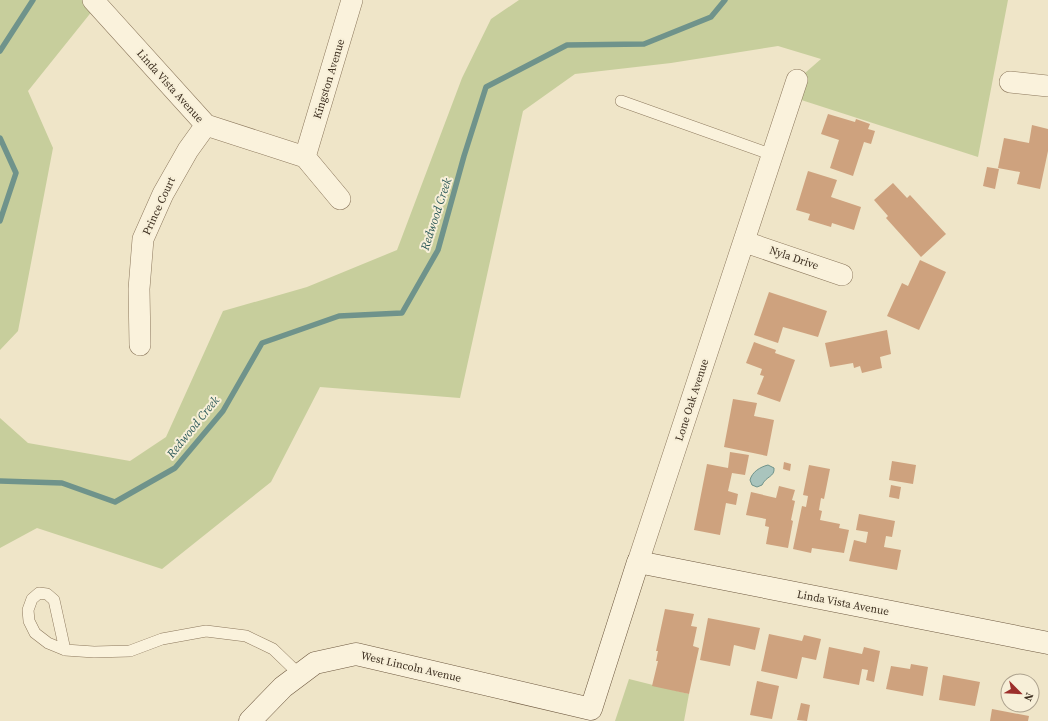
<svg xmlns="http://www.w3.org/2000/svg" width="1048" height="721" font-family="'Source Serif 4',serif">
	<rect width="100%" height="100%" fill="#efe5c8"/>
	<!-- green -->
	<path fill="#c7ce9c" d="M0,0H99L97,5L28,91L53,148L18,331L0,350Z
		M519,0H1008L978,157L792,97L797,80L821,59L778,46L671,63L575,74L523,111L460,398L320,387L271,482L162,569L37,528L0,548V418L28,443L130,461L166,437L223,311L307,287L397,250L462,78L491,19Z
		M629,679L689,694L684,721H615Z"/>
	<!-- water -->
	<path fill="#a9c4bd" stroke="#6f938b" d="M768,465L774,468C775,477 766,476 762,485L757,487L752,485L750,480C752,472 760,467 768,465Z"/>
	<g fill="none" stroke-linecap="round" stroke-linejoin="round">
		<!-- stream -->
		<path stroke="#6f938b" stroke-width="5.5" d="M0,51L33,0
			M0,138L16,173L0,221
			M0,481L62,483L115,502L175,468L223,411L262,343L339,316L402,313L438,250L464,156L486,87L567,45L644,44L711,17L725,0"/>
	</g>
	<!-- building -->
	<path fill="#cea27e" d="M828,114L855,122L856,119L870,124L868,129L875,131L871,144L864,142L853,176L830,168L839,140L821,134Z
		M1032,125L1048,129V151L1040,189L1017,184L1020,172L998,168L1004,138L1029,143Z
		M987,167L999,169L995,189L983,186Z
		M808,171L837,180L831,197L861,207L854,230L832,223L831,227L808,220L810,214L796,210Z
		M893,183L907,198L910,195L946,234L921,257L886,218L888,216L874,200Z
		M920,260L946,272L919,330L887,316L902,283L908,286Z
		M769,292L827,311L818,337L783,327L778,343L754,335Z
		M887,330L891,354L880,357L882,368L862,373L860,366L854,368L853,363L830,367L825,343Z
		M754,342L776,350L775,353L795,360L780,402L757,394L764,376L760,375L762,369L746,363Z
		M733,399L757,403L754,416L774,420L767,456L724,447Z
		M730,452L749,455L745,475L732,473L728,491L738,494L736,505L726,503L720,535L694,530L707,464L728,468Z
		M892,461L916,465L913,484L889,480Z
		M784,462L791,464L790,471L783,469Z
		M809,465L830,469L824,499L821,498L819,510L822,511L820,520L840,524L839,528L849,530L844,553L812,548L811,553L793,549L802,506L806,507L808,496L803,495Z
		M891,485L901,487L899,499L889,497Z
		M779,486L795,490L792,500L795,501L791,520L793,521L788,548L766,544L769,527L765,526L766,519L746,515L751,492L776,498Z
		M859,514L895,521L892,537L886,536L884,547L901,550L897,570L849,561L854,540L866,543L868,532L856,530Z
		M665,609L694,614L691,626L697,627L693,646L699,648L689,694L652,686L658,661H656L658,651H656Z
		M708,618L760,628L755,650L734,645L730,666L700,660Z
		M769,634L802,641L804,635L821,639L816,660L802,657L797,679L761,671Z
		M829,647L862,654L864,647L880,651L874,682L866,680L868,670L862,669L859,685L823,678Z
		M911,664L928,667L923,696L886,689L891,666L910,669Z
		M943,675L980,682L975,706L939,700Z
		M757,681L779,686L772,719L750,715Z
		M801,703L810,705L807,721L797,720Z
		M992,709L1029,716L1028,721H990Z"/>
	<g fill="none" stroke-linecap="round" stroke-linejoin="round">
		<!-- lane casing -->
		<g stroke="#8c785d" stroke-width="12">
			<path id="lane" d="M621,101L773,155
				M65,650L54,600L47,594L39,593L32,599L28,610L29,621L35,633L48,643L65,650L94,652L130,651L162,639L206,631L246,636L273,649L300,675"/>
		</g>
		<!-- street casing -->
		<g stroke="#8c785d" stroke-width="22">
			<path id="street" d="M93,0L206,125L305,157L340,199
				M1010,82L1048,86
				M305,157L352,0
				M745,242L842,275
				M140,345L139,289L143,239L163,194L188,150L206,125
				M638,562L797,80"/>
		</g>
		<!-- secondary casing -->
		<g stroke="#6e5940" stroke-width="23">
			<path id="secondary" d="M250,721L283,687L315,663L356,654L591,709L638,562L1048,643"/>
		</g>
		<!-- lane -->
		<use href="#lane" stroke="#faf2dc" stroke-width="11"/>
		<!-- street -->
		<use href="#street" stroke="#faf2dc" stroke-width="21"/>
		<!-- secondary -->
		<use href="#secondary" stroke="#faf2dc" stroke-width="22"/>
	</g>
	<g text-anchor="middle" dominant-baseline="central" stroke-width="4" stroke-linejoin="round" paint-order="stroke">
		<!-- street labels -->
		<g font-size="11" fill="#3d2f20" stroke="#f7efd8">
			<text transform="translate(329 79) rotate(-73)">Kingston Avenue</text>
			<text transform="translate(170 86) rotate(48)">Linda Vista Avenue</text>
			<text transform="translate(159 206) rotate(-65)">Prince Court</text>
			<text transform="translate(794 258) rotate(19)">Nyla Drive</text>
			<text transform="translate(692 400) rotate(-72)">Lone Oak Avenue</text>
			<text transform="translate(843 603) rotate(11)">Linda Vista Avenue</text>
			<text transform="translate(411 667) rotate(13)">West Lincoln Avenue</text>
		</g>
		<!-- water labels -->
		<g font-size="12" font-style="italic" fill="#305c5b" stroke="#f7efd8">
			<text transform="translate(436 214) rotate(-72)">Redwood Creek</text>
			<text transform="translate(193 427) rotate(-51)">Redwood Creek</text>
		</g>
	</g>
	<!-- north arrow -->
	<g transform="translate(1020 693) rotate(114)"><circle r="19" fill="#f7efd8" stroke="#ada28e"/>
	<path d="M0-3L7 15L0 10L-7 15Z" fill="#9c2f2b"/>
	<text y="-6" font-size="11" font-weight="bold" text-anchor="middle" fill="#3d2f20">N</text>
	</g>
</svg>
